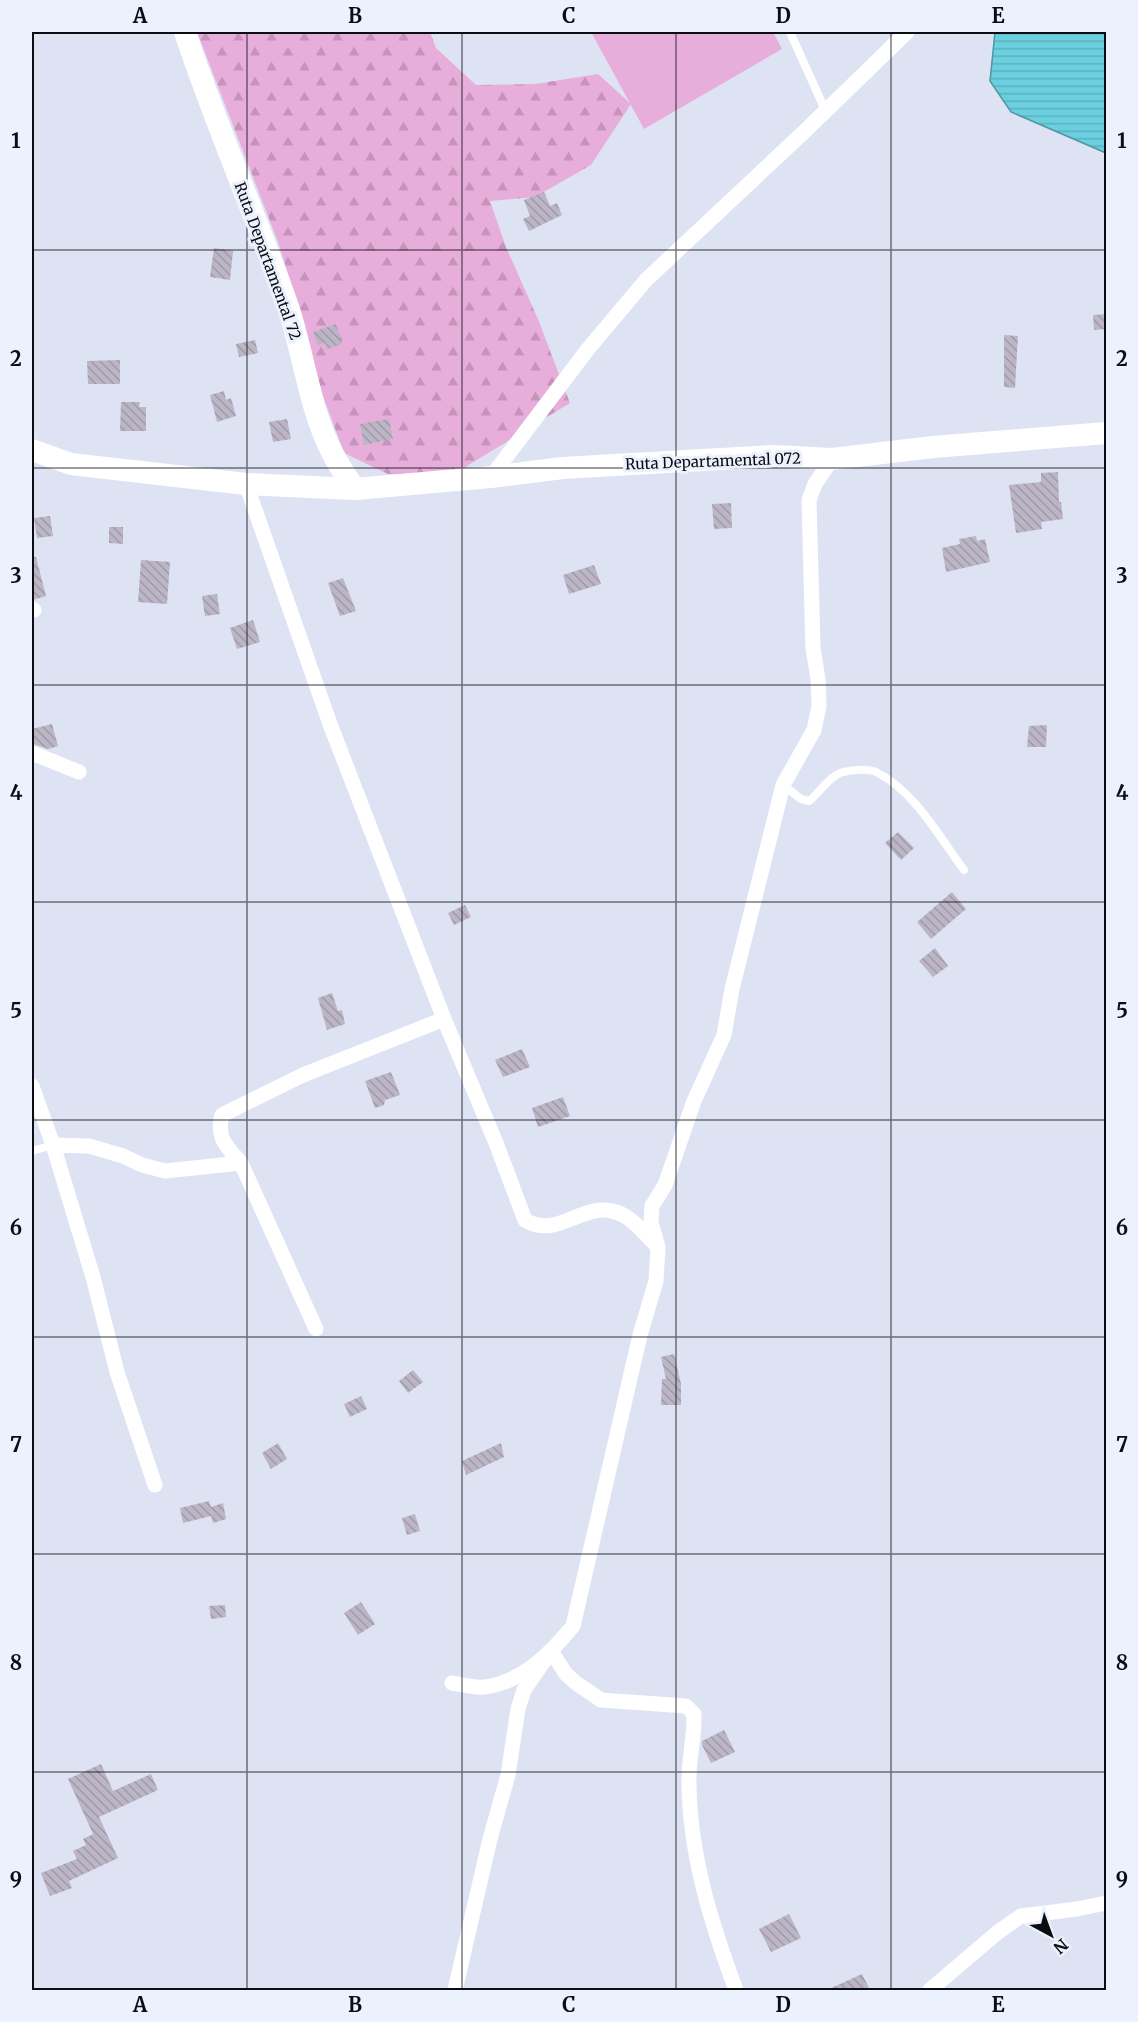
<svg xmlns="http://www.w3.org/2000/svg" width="1138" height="2022" font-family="Merriweather,serif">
	<defs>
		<pattern id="forest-firs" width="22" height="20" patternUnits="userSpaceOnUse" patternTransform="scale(1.5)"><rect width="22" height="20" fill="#e8aedb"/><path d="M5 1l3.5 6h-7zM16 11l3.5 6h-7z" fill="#c694bb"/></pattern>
		<pattern id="water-rules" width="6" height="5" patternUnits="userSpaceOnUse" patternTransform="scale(1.5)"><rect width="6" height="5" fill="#6ad0df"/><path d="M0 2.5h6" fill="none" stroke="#5bb1be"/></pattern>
		<pattern id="building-back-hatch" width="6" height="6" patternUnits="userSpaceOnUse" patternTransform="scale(1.5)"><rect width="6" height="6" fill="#bbb5c5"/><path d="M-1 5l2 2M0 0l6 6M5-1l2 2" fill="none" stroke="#a09aa8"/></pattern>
	</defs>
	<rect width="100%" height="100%" fill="#dee3f4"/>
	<!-- green -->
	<path fill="#e8aedb" d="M591,32H773L782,49L644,129Z"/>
	<!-- forest -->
	<path fill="url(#forest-firs)" d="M197,32H430L436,48L476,85L535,84L598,74L631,104L591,165L535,197L490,201L506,247L538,319L570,403L454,474H388L344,453L323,396L303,321L278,242Z"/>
	<!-- water -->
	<path fill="url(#water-rules)" stroke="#4e96a2" stroke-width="1.5" d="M995,32H1106V153L1011,112L990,81Z"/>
	<!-- building -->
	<path fill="url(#building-back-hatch)" d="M544,192L550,206L557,203L562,215L529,231L523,219L530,216L524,200Z
		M214,248L233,251L230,280L210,277Z
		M1107,314V329L1094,330L1093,315Z
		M336,324L342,344L327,349L325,343L318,345L313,332Z
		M1004,335L1018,336L1015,388L1004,387Z
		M255,340L258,353L239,357L236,344Z
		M120,360V384H88L87,361Z
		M224,391L226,400L231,398L236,416L217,422L210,395Z
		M121,402H140L139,407H146V431H120Z
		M287,419L291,439L273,442L269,422Z
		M389,419L393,439L364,445L360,424Z
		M1058,472L1059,502H1061L1063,519L1041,522L1042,529L1016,533L1009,485L1041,482V473Z
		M731,503L732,528L714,529L712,504Z
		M50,516L53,536L37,538L34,518Z
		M109,527H123V544L109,543Z
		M976,536L977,541L985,539L990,562L946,572L942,548L960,544L959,539Z
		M32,557H36L46,596L33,600L32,599Z
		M141,560L170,562L167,604L138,602Z
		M594,565L601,584L569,594L563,575Z
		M343,578L356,611L340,616L328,583Z
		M217,594L220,614L205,616L202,596Z
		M253,620L260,642L237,649L230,628Z
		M52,724L58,746L48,749L33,744L32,729Z
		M1047,725L1046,747H1027L1029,726Z
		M898,832L914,848L901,860L885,843Z
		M952,892L966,909L931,939L917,922Z
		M465,905L471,917L454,925L448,913Z
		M935,948L948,966L933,977L919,961Z
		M332,993L338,1011L342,1010L345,1024L327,1030L318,998Z
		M522,1049L530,1067L503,1077L495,1060Z
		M391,1072L400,1095L385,1100L384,1105L375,1108L365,1081Z
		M563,1097L570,1116L538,1127L532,1108Z
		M674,1354L681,1384V1405H661L662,1379H666L661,1357Z
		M413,1370L423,1382L408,1393L399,1381Z
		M361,1396L367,1409L350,1417L344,1404Z
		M278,1443L287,1459L271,1469L262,1453Z
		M501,1443L504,1457L466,1475L462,1461Z
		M209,1501L211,1507L223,1503L226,1519L213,1523L211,1516L183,1523L180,1508Z
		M415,1514L420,1531L407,1535L402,1518Z
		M361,1602L375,1624L358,1635L344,1613Z
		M225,1605L226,1617L211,1619L209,1606Z
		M724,1730L735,1752L711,1763L702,1745V1741Z
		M101,1764L113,1791L151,1774L158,1790L99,1817L118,1858L69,1881L72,1888L50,1896L41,1873L77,1859L73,1851L86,1845L83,1839L93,1834L68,1779Z
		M789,1914L801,1938L771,1952L759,1929Z
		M862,1974L870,1990H827Z"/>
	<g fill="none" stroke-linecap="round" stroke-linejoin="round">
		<!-- lane -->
		<path stroke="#fff" stroke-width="8" d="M790,32L826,112
			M783,785L801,799L809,801C820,792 827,779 840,773C849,770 867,768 876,772C915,791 939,837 964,870
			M32,1151L53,1145"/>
		<!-- street -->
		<path stroke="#fff" stroke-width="15" d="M491,477L588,349L646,280L805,131L907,32
			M246,484L330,724L444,1019L496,1143L525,1220C558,1240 582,1201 616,1212C632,1217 644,1233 656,1245
			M32,609L34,610
			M32,753L79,772
			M32,1086L53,1145L93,1277L117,1372L155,1485
			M53,1145L89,1146L123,1156L142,1165L165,1171L241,1163
			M316,1329L241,1163C226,1146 216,1138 222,1115L303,1075L444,1019
			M452,1683C463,1685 475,1688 485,1687C522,1682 550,1654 573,1626L640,1335L656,1281L658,1247L651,1222L652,1206L665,1185L694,1101L724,1035L732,989L783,785L814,730L819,706L818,679L813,648L809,500L815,484L832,459
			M455,1990L490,1839L508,1775L518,1709L524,1690L551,1651L566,1674L576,1683L601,1700L686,1706L694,1714C695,1737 688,1760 689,1784C690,1856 711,1923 736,1990
			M930,1990L998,1932L1021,1916L1077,1909L1106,1903"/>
		<!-- secondary -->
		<path stroke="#fff" stroke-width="22" d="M185,32C215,123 254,211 286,301C304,351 308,407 333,454C339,466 347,478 355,489
			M32,450L71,464L246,484L355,489L491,477L563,468L773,456L832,459L933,447L1106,433"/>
	</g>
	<!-- grid -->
	<path fill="none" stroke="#0c0d13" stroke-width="1.5" stroke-opacity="0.55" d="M247,32V1990M462,32V1990M676,32V1990M891,32V1990M32,250H1106M32,468H1106M32,685H1106M32,902H1106M32,1120H1106M32,1337H1106M32,1554H1106M32,1772H1106"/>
	<g text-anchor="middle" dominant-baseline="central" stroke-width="6" stroke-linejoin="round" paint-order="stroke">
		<!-- street labels -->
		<g font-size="15" fill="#0c0d13" stroke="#ecf1fe">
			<text transform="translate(268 261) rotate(70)">Ruta Departamental 72</text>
			<text transform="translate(713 461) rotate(-2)">Ruta Departamental 072</text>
		</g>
	</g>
	<!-- border -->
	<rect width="1138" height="2022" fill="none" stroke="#ecf1fe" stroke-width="66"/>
	<!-- north arrow -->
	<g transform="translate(1051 1935) rotate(139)" stroke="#ecf1fe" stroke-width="4.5" paint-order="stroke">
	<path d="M0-4.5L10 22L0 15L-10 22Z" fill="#0c0d13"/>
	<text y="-9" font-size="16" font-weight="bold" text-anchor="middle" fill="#0c0d13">N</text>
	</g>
	<rect x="33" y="33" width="1072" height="1956" fill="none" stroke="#0c0d13" stroke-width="2"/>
	<g font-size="20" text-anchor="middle" font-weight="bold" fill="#0c0d13">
		<text x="140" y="23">A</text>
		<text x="355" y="23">B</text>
		<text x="569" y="23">C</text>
		<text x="783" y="23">D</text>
		<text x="998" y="23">E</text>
		<text x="16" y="148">1</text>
		<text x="1122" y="148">1</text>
		<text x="16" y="366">2</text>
		<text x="1122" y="366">2</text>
		<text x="16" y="583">3</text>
		<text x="1122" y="583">3</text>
		<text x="16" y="800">4</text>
		<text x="1122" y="800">4</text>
		<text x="16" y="1018">5</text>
		<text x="1122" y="1018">5</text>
		<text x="16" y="1235">6</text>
		<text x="1122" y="1235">6</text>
		<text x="16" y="1452">7</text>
		<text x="1122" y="1452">7</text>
		<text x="16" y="1670">8</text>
		<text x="1122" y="1670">8</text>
		<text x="16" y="1887">9</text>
		<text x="1122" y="1887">9</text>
		<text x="140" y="2012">A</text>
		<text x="355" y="2012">B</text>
		<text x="569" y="2012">C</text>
		<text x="783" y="2012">D</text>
		<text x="998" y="2012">E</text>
	</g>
</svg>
